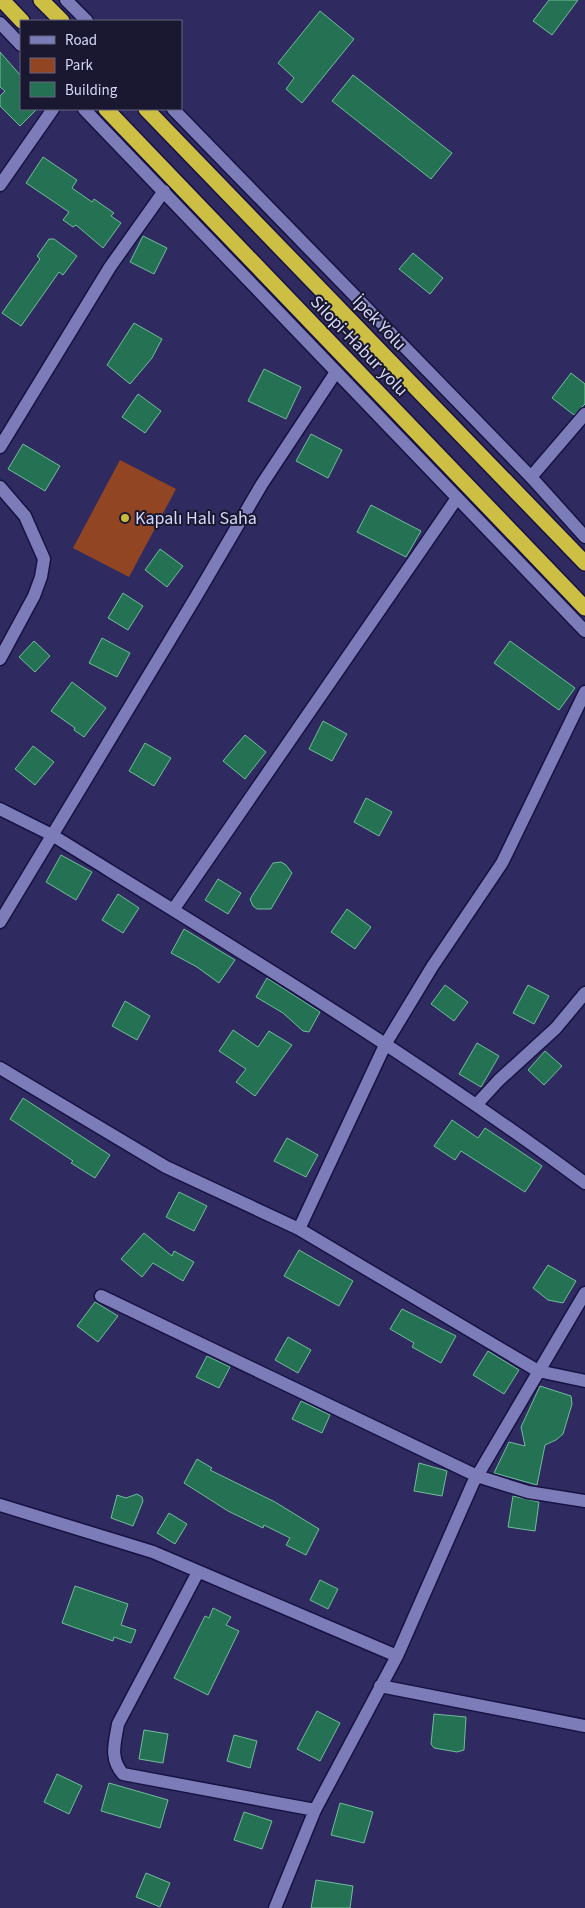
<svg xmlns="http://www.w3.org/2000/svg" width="585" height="1908" font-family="'Source Sans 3',sans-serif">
	<rect width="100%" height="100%" fill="#2f2b60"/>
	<!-- green -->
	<path fill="#914523" d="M120,460L176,489L129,577L73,548Z"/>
	<!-- building -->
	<path fill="#247253" stroke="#72bc9a" d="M549,0H578L552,35L533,21Z
		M320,11L354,39L302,103L286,89L294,78L278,63Z
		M0,52L21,76V109H37L20,126L0,106V96L5,91L0,87Z
		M353,75L452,153L431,179L332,101Z
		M43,157L77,180L72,188L92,202L94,199L114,213L111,216L121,223L103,248L76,225L73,227L63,220L69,212L26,183Z
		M143,236L167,248L154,274L130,262Z
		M49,239H54L77,256L63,275L59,272L21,326L2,313L40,259L37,256Z
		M413,253L443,278L430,294L399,269Z
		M134,323L162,339L152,358L130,384L107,365Z
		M264,369L301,387L286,419L248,401Z
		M571,373L585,384V404L574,415L552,398Z
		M138,394L161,411L145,433L122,417Z
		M311,434L342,450L328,478L296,461Z
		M23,444L60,466L45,491L8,469Z
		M371,505L421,531L406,557L357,532Z
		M160,549L183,566L167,587L145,570Z
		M123,593L143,606L128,630L108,618Z
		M102,638L130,653L117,677L89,663Z
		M34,641L50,656L35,672L19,657Z
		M510,641L575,688L559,710L494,663Z
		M72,682L106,708L84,737L74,730L75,728L51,711Z
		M323,721L347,734L332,761L309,749Z
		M245,735L266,752L245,779L223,761Z
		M145,743L171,758L154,786L129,771Z
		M33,746L54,762L35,785L15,769Z
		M366,798L392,812L379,836L354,822Z
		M61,855L92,872L76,900L46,882Z
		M281,862L286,865L292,873L271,909H257L253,906L250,899L273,863Z
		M218,879L241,893L228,914L205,900Z
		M118,894L139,908L123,933L102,920Z
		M347,909L371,927L355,949L331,932Z
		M184,929L235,960L219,983L197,967L171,953Z
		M267,978L320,1012L309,1032L303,1031L283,1013L256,997Z
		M445,985L468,1002L454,1021L431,1004Z
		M528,985L549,996L534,1024L513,1013Z
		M125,1001L150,1016L137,1040L112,1026Z
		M233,1030L258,1047L269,1031L292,1045L255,1096L236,1082L246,1069L219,1051Z
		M477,1043L499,1056L481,1087L459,1074Z
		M545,1051L562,1066L544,1085L528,1070Z
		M23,1098L110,1155L95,1178L71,1163L73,1161L10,1119Z
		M452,1120L478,1138L485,1128L542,1166L525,1192L461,1151L455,1160L434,1146Z
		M287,1138L318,1155L306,1177L274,1161Z
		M179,1192L207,1206L194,1231L166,1217Z
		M144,1233L172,1256L174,1251L194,1262L183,1281L153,1263L142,1277L121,1259Z
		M299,1250L353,1281L339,1306L284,1276Z
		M548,1265L576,1281L563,1303L548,1300L533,1288Z
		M95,1302L118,1316L98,1342L77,1326Z
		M402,1309L456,1336L441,1363L412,1347L414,1343L390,1329Z
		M288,1337L311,1350L298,1373L275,1360Z
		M488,1351L519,1370L504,1394L473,1375Z
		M207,1356L230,1367L219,1388L196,1377Z
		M540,1386L571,1396L572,1404L563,1434L556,1440L545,1445L537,1485L494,1473L509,1442L525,1446L521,1427Z
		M301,1401L330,1415L322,1433L292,1419Z
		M197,1459L212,1468L210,1470L275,1502L319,1529L306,1555L286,1545L290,1538L264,1525L263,1528L228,1511L184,1483Z
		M419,1463L447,1471L442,1496L414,1491Z
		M137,1494L142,1497L143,1501L133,1526L111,1518L117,1495L126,1498Z
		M513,1496L539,1502L535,1531L508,1527Z
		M169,1513L187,1524L175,1544L157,1533Z
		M320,1580L338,1589L328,1609L310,1600Z
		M75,1586L128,1604L121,1625L136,1630L131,1643L114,1637L113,1641L62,1623Z
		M213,1608L231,1617L226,1625L239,1631L208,1695L174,1678L205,1616L209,1618Z
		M317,1711L340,1723L320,1761L297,1749Z
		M434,1714L466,1717L464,1750L457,1752L434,1748L431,1744Z
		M144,1730L168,1734L163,1763L139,1759Z
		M234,1735L257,1741L250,1768L227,1761Z
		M57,1774L82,1786L69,1814L44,1802Z
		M109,1783L168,1800L160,1828L101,1811Z
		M340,1803L373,1812L364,1843L331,1835Z
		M244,1812L272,1821L262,1849L234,1840Z
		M146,1873L170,1883L160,1907L136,1897Z
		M316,1880L353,1886L350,1908H311Z"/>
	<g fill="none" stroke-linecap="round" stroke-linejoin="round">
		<!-- street casing -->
		<g stroke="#181143" stroke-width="15">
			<path id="street" d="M0,185L53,109
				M0,447L110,267L164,191
				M531,477L585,414
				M0,487L25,516L44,559L41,577L34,596L0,659
				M0,809L52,835C233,947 414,1056 585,1183
				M173,910L457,498
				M0,922L197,595L262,484L336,372
				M0,1068L166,1167L299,1229L538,1371L585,1381
				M476,1105L499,1080L556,1028L585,993
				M299,1229L386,1043L432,967L502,863L585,692
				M101,1296L477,1476L528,1492L585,1501
				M0,1505L153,1552L397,1656
				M198,1572L118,1724C115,1743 109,1758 123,1774L315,1810
				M380,1686L585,1726
				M275,1908L315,1810L397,1656L473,1483L585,1293"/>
		</g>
		<!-- secondary casing -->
		<g stroke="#181143" stroke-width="15">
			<path id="secondary" d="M66,0L87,21
				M0,23L21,45
				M84,109L585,631
				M173,109L531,477L585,537"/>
		</g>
		<!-- highway casing -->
		<g stroke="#181143" stroke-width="18">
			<path id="highway" d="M2,0L22,21
				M41,0L62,21
				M106,109L585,608
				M146,109L585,563"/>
		</g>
		<!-- street -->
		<use href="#street" stroke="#7b7cb8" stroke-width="12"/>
		<!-- secondary -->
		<use href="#secondary" stroke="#7b7cb8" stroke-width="12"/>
		<!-- highway -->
		<use href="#highway" stroke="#cdbf43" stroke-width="15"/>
	</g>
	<!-- markers -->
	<circle fill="#c9bb3b" stroke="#191830" stroke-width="2" cx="125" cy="518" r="5"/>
	<g text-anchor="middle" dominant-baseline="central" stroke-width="4" stroke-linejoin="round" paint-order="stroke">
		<!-- street labels -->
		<g font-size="18" fill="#d6d8f9" stroke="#191830">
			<text transform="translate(379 323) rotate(46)">İpek Yolu</text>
			<text transform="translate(359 346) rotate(46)">Silopi-Habur yolu</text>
		</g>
		<!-- poi labels -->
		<g font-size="18" fill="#d6d8f9" stroke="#191830" text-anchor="start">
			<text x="135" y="518">Kapalı Halı Saha</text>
		</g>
	</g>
	<!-- legend -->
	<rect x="20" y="20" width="162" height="90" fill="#191830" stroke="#656580"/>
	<rect x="30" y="36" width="25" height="8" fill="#7b7cb8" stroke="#656580"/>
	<text x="65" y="45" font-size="15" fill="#d6d8f9">Road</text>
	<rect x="30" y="58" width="25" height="15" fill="#914523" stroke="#656580"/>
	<text x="65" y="70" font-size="15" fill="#d6d8f9">Park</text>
	<rect x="30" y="82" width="25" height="15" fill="#247253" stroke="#656580"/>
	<text x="65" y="95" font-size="15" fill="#d6d8f9">Building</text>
</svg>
